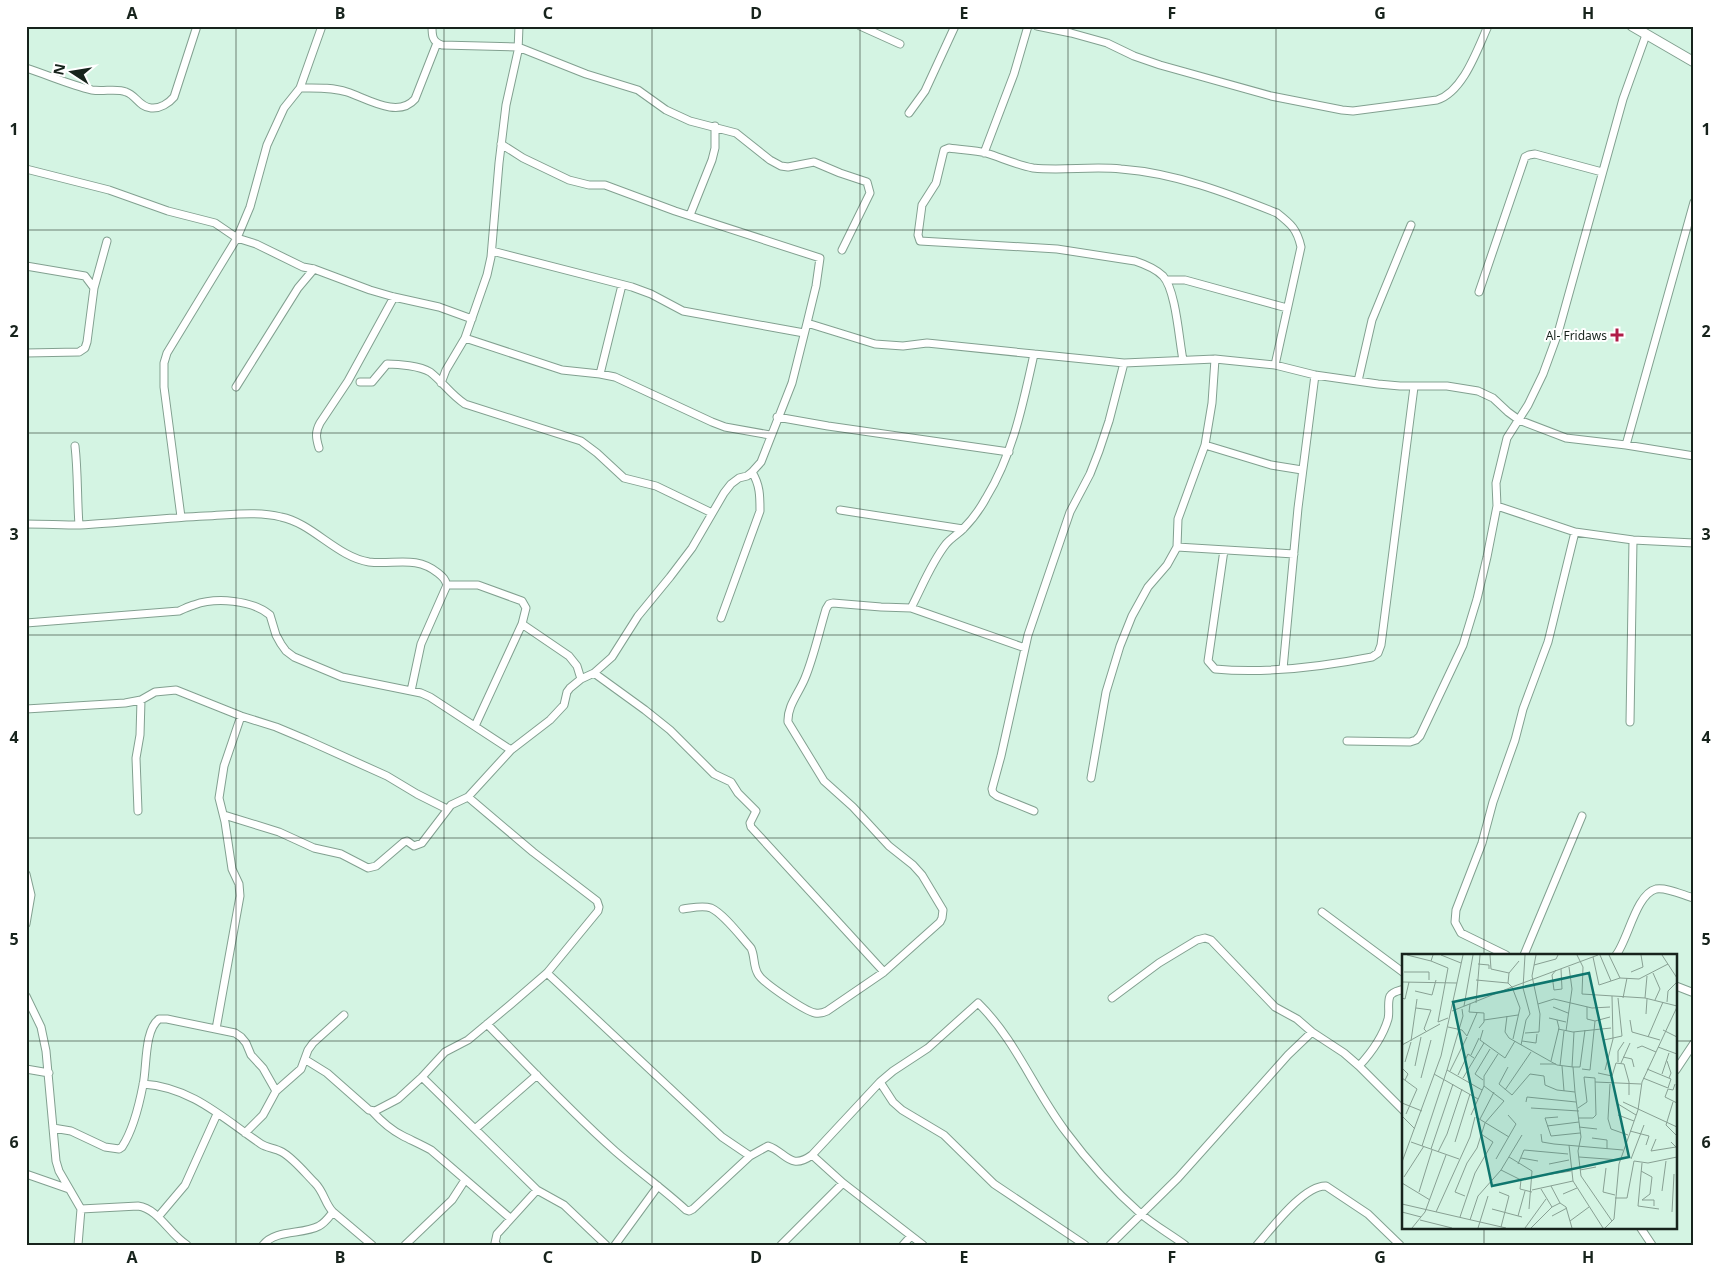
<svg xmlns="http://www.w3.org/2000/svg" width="1720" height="1271" font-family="'Noto Sans',sans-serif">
	<rect width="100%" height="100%" fill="#d4f4e3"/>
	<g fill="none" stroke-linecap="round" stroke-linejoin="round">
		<!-- minor casing -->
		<g stroke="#82a090" stroke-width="9">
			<path id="minor" d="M432,26C432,35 432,42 442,45L518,47L586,74L638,90L666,110L690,121L736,133L770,160L781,166L788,167L814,162L840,173L867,182L870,193L842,250
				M860,26L900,44
				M1037,26L1071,33L1107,43L1134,56L1160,65L1271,96L1342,110L1353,111L1437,100C1463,92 1477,50 1488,26
				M26,68C48,75 70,85 92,90C103,92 117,88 126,92C136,95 139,107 151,108C160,109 169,103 174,97L197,26
				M300,88C315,88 332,87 347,92C366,98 398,119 415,99L437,43
				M909,113L925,91L955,26
				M501,144L523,158L569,180L589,185H605L675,211L820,258L816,286L807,323L875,344L903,346L927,343L1034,354
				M984,153L1014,74L1028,26
				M26,169L109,190L168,211L215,223L237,238L256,244L303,267L314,269L370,290L394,297L439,307L472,319
				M690,215L712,160L715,148V126
				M492,251L632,287L651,294L683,311L804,333
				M26,266L85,276L94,288L87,342L85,348L79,352L26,353
				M1166,280H1185L1287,308
				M94,288L107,241
				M1479,292L1525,157L1529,155L1535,154L1602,172
				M465,338L562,370L600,374L615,377L712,422L725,427L770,435
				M1183,360C1179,340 1176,290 1163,276C1155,268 1144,264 1135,261L1057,249L920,241L918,235L922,205L936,183L944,150L949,148C961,150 974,150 986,153C1002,158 1017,165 1033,168C1062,171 1092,166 1121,169C1175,173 1227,193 1277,213C1291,224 1297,229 1301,247L1275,365
				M600,374L622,285
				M1358,381L1372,320L1411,225
				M360,382H372L387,364C399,364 420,366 430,372C443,382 450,394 465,404L581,441L597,453L624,478L656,486L712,513
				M441,383L446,370L465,338L487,275L491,257L499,163L506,105L518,51L519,26
				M236,387L298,288L314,269
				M777,417L828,426L1009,452
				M1205,445L1271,465L1302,470
				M1626,445L1694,202
				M75,446C78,472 77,498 79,525
				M319,448C316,438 315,432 320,423L348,381L394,297
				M1497,506L1575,532L1633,540L1694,543
				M840,510L963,529
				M181,517L164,387V363L167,353L237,238L250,207L267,145L284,108L300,88L322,26
				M26,524C44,524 62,525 80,525C121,523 163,518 205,516C230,515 257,511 281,517C312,523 337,557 369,562C394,565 416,555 438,573C443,577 445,579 447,585L421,644L411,691
				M1177,547L1294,554
				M1224,550L1208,661L1215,669C1268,674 1321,667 1372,657L1378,653L1381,645L1414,387
				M447,585H478L522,601L526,608L522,624L475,726
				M911,608L1025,648
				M721,618L760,511C760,496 760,485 752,472
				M26,623L179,611C184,609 189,606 194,605C216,597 252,600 270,615L276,635L281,644L286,651L294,657L342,677L421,693L430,697L511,750
				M522,624L569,656L577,666L581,679
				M1283,669L1298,508L1315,375
				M594,673L645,710L670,730L714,774L731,782L738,793L756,811L750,823L751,827L884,972
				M26,709L125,703L141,700L155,692L176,690L241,716L276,727L307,740L387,776L417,794L447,809
				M1630,722L1633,540
				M1347,741L1410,742L1416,740L1420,736L1463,645L1477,599L1487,557L1497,506L1496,483L1507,438L1528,405L1543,374L1558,333L1623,99L1646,35
				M1091,778L1106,692L1120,646L1132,616L1148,587L1167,565L1177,547L1178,519L1205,445L1212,403L1215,359
				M138,811L136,758L140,735L141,700
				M1034,811L997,796L993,793L992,789L1001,756L1028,635L1070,512L1090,474L1099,451L1109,421L1124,363
				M224,815L279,832L314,848L341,854L368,868L376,866L404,842L407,841L414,846L422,843L451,805L468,797L511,750L550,720L564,705L567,692L570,688L581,679L594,673L612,657L638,616L670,577L692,548L724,493L731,484L739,478L747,476L752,472L761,462L792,383L807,323
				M26,874L31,895L26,924
				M683,909C692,908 702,905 711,908C724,914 741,937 751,948C755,956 753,966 758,974C763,983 805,1011 815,1013C820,1014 823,1013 827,1011L884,972L940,922L942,918L943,910L922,875L913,865L889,846L853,807L824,781L788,722C787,706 799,693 805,678C814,656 819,632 826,609L829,604L833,603L881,607L911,608C922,587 931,563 946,544C951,538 958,534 963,529C972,520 980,509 986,498C1013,454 1023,404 1034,354L1124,363L1215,359L1275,365L1315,375L1378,384L1400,386H1447L1478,391L1493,398L1508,412L1519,420L1566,438L1626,445L1694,456
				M1322,912L1404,973
				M1506,955L1461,933L1455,922L1456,910L1482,843L1493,802L1515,740L1523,709L1548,642L1575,532
				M1524,955L1582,816
				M1616,955C1628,940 1636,894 1656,889C1666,887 1683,895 1694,898
				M547,973L722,1137L750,1156L768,1146C786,1152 790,1171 812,1155L843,1183L923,1245
				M1676,986L1694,993
				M26,996L41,1027L46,1051L56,1161L59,1171L81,1209L78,1245
				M1112,998L1159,963L1197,940L1205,938L1211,940L1275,1007L1297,1019L1312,1032L1344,1053L1359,1066L1404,1111
				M487,1024C529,1067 570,1111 615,1151C638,1171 663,1189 686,1210L689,1211L693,1209L750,1156
				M216,1029L240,896L239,884L232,869L225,822L219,798L224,766L241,716
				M306,1060L327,1073L369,1110L375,1111L398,1099L422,1077L445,1052L468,1040L510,1005L547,973L598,911L599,907L597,901L533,852L468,797
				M1359,1066C1371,1053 1383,1036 1388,1019C1390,1012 1387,1003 1390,996C1393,991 1399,991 1404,989
				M26,1069L49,1073
				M1676,1070L1694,1043
				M422,1077L537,1190L564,1205L606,1245
				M880,1082L893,1102L902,1110L944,1135L994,1184L1085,1245
				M143,1084C191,1087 223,1118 261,1144C267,1148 275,1148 282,1152C293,1158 306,1174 315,1183C324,1192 325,1204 333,1212C329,1217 325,1223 319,1226C302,1235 276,1229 263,1245
				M372,1111C381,1121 391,1130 403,1136C413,1141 422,1145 431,1150L510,1218
				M53,1128L71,1131L105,1147L119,1149L122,1147C133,1130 139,1106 143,1085C147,1068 144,1030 159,1019H167L235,1033L241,1037L246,1043L251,1055L263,1068L276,1091
				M475,1129L537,1075
				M245,1133L263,1115L276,1091L301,1069L308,1050L313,1043L344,1015
				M812,1155L880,1082L893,1071L928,1048L978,1003C1016,1040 1034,1090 1066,1132C1086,1159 1115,1191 1141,1214C1154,1225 1170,1234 1185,1245
				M26,1174L69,1189
				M81,1209L138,1206C159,1209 169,1234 187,1245
				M333,1212L372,1245
				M158,1217L185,1185L217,1114
				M1640,1227L1652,1245
				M405,1245L452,1200L465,1180
				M497,1245L495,1243L497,1234L537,1190
				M615,1245L658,1186
				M781,1245L843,1183
				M903,1245L911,1236
				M1110,1245L1178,1178L1288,1055L1312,1032
				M1257,1245C1272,1228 1304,1185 1326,1186L1368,1214L1400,1245"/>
		</g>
		<!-- tertiary casing -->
		<g stroke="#82a090" stroke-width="11">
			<path id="tertiary" d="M1632,26L1694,62"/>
		</g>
		<!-- minor -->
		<use href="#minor" stroke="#fff" stroke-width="7"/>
		<!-- tertiary -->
		<use href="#tertiary" stroke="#fff" stroke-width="9"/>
	</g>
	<!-- grid -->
	<path fill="none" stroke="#17231c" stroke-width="1" stroke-opacity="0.55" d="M236,26V1245M444,26V1245M652,26V1245M860,26V1245M1068,26V1245M1276,26V1245M1484,26V955M26,230H1694M26,433H1694M26,635H1694M26,838H1694M26,1041H1404M1676,1041H1694M1484,1227V1245"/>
	<!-- markers -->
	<path fill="#b01d48" stroke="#fff" stroke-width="2" d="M1614.5 327.5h5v5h5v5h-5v5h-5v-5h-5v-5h5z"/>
	<g text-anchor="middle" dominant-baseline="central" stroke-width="4" stroke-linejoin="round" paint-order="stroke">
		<!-- poi labels -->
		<g font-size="12" fill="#17231c" stroke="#fff" text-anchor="end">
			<text x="1607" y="335">Al- Fridaws</text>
		</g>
	</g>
	<!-- overview -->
	<g transform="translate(1402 954)">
		<rect width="275" height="275" fill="#d4f4e3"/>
		<path fill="none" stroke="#88a093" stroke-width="1" d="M5,1L29,7L31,1M39,1L59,9M88,1L89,15L107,19L106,29L110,33L196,1M175,1L181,13L180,40L243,44M198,1L209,27M207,1L218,24M260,1L275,24M191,3L197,31L218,24L237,25L266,10M29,7L46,14L36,68L46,64M76,10L87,11V15M132,11L154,5L156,1M154,16L150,21L152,36L160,35L159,15M2,18H27V26M229,18L241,13L239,1M107,19L117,7M251,19L258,35L253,46M245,22L243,44L275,52M74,26L106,29M0,28L55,29M13,37L30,41L34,26M0,44L3,45L7,28M221,44L225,24M265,48L266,37L275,28M74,49L78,1M68,50L67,58L82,59V68L77,74M136,50L152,45L190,54L208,53M62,52L71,1M151,53L166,59M185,53V65L193,67M14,54L29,56L22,75L25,78M50,57L110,33L118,54L111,85M244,60L245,45M105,62L103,78L107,84L155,111L171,113M147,64L164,68M82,66L116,61M228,66L230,78L258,86M46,73L60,76L65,82L75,59M156,75L171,78L209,74M81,76L78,86L103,104L113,87M261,76L275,83M164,77L170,35L167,13M123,79L137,78L138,60L130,22L134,1M246,83L261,48M202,86L220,82L216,44M9,87L15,45M120,87L134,89L135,80M0,91L38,70M119,91L124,66L128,60L121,34L123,1M256,93L275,100M235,94L240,92L254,98M69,101L77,84M221,103L230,105L232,113M149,107L157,74L155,66M265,107L269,119L267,124M3,108L9,88M216,108V97L222,88M219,109L228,89M138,110H154M13,112L19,83M158,112L162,77M160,112L162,137M106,113L97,130L110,141L128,120L142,122L143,131L155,136L173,138L179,183L176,197L179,222L210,267M170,113L172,78M0,114L6,120L3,126M180,115L188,116L193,67L208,63M245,115L269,125L266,134M45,116L61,62L60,55M203,116L211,85L210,42M48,117L65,83M196,119L210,122L214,109L222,110L227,128V141M32,120L76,145M260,120L267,99M56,121L66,100L72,104M0,124L15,135L4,160M19,124L29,86M61,124L82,89M241,124L266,134M81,126L73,120L88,95M193,128L239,130M208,130L206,165L209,175L226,181M273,130L271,136L266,135L263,143L275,149M103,136L129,98M173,138L171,113H178L183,76M124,148L125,143L174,148M221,148L275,173M271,148L264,171L275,182M0,149L20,157M216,150L234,161M129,154L177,157M176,154L185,148L182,123L193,124L194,161L191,164H177M69,161L82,132V122L96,100M216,161L232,167M0,162L13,175M74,163L107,183M156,163L143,164L149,182L178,179M78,165L92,138M145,172L177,168M177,173L195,175M228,177L247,182L244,191M139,180L140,188L152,190L221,196M190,184L205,186V195M254,185L249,197L274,193L269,188M9,188L57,205M53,188L68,140M167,191L171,227L201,274M20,192L45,116L80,136M29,195L51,130M36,198L45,180L60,135M107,203L130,217L127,255M177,203L218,206M119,204L136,207M94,205L114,170L106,161M229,205L242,171M0,208L39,102L61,1M240,209L236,252L257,255M116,210L122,196L166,200M147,210L167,206M204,214L201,238L213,241M99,216L119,226L118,235L130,238M178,216L194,213M239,217L250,223L248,240L240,246M2,223L22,192M130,223L169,217M0,229L28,246M149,232L158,249L164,253L170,274M139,235L150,253L158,249M130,236L171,227M260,237L264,207M17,238L30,196M97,238L107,242L99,273M161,240L175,234M63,242L53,238L65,209L75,194L83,169L102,147L82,132M213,244H225L232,207L246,209L275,203M240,246H252V252M0,250L104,274M90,255L120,263M0,258L19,263M34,258L68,183L73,163M270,258L272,220M116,262L123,237M150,262L165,254M58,263L73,219L91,188L79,180M18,266L50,274M68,266L76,242L99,216L120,181M168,267L187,253M10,274L23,258L44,201M76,274L86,242M123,274L144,245M129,274L150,253M203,274L212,265L217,210L236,156L240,128L275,53"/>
		<path fill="#0f766e" fill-opacity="0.15" stroke="#0f766e" stroke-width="2.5" d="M187,19L227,203L90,232L51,48Z"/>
		<rect width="275" height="275" fill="none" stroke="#17231c" stroke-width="2.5"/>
	</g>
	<!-- border -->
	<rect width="1720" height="1271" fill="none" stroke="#ffffff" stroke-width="55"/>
	<!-- north arrow -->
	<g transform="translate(72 72) rotate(282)" stroke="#ffffff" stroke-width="4" paint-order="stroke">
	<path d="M0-4L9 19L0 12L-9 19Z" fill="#17231c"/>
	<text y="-8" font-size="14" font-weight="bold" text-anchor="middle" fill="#17231c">N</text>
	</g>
	<rect x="28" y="28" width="1664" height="1216" fill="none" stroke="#17231c" stroke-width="2"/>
	<g font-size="16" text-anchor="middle" font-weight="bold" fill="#17231c">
		<text x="132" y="19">A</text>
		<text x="340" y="19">B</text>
		<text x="548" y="19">C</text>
		<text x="756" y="19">D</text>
		<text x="964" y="19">E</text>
		<text x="1172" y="19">F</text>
		<text x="1380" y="19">G</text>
		<text x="1588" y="19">H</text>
		<text x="14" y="135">1</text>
		<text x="1706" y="135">1</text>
		<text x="14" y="337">2</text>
		<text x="1706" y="337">2</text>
		<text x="14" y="540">3</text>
		<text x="1706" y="540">3</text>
		<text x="14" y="743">4</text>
		<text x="1706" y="743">4</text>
		<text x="14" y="945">5</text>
		<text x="1706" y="945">5</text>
		<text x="14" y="1148">6</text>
		<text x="1706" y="1148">6</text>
		<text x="132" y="1263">A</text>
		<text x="340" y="1263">B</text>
		<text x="548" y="1263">C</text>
		<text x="756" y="1263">D</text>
		<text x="964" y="1263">E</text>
		<text x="1172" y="1263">F</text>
		<text x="1380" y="1263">G</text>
		<text x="1588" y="1263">H</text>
	</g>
</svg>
